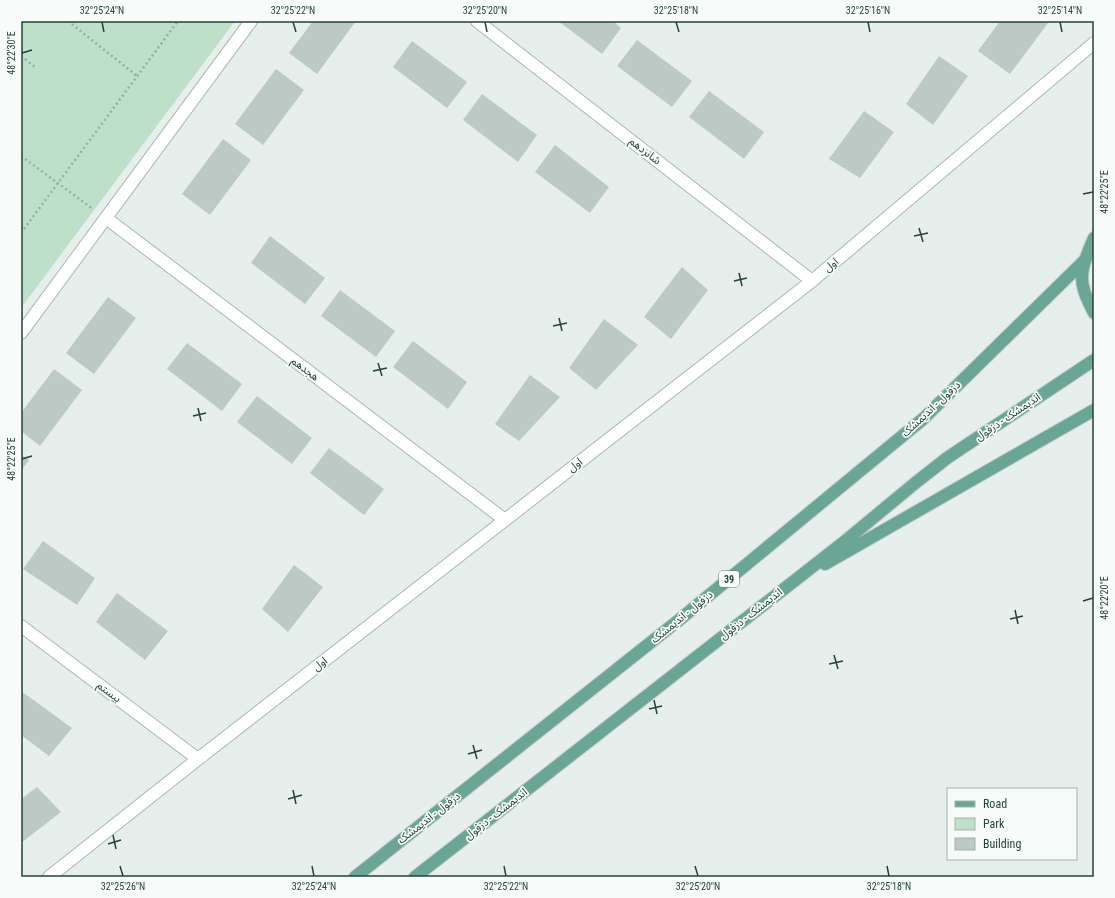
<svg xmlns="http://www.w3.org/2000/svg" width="1115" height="898" font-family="'Roboto Condensed','Noto Sans Arabic',sans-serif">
	<rect width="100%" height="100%" fill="#e6efeb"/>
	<!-- green -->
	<path fill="#bfe0c8" d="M21,21H235L21,308Z"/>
	<!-- building -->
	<path fill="#bbcac4" d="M313,21H356L317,74L289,53Z
		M558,21H613L621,28L602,54Z
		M1000,21H1045L1048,23L1010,74L978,51Z
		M637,40L692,81L672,107L617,66Z
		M412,41L467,82L447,108L393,67Z
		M939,56L968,76L933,125L906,104Z
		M276,69L304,90L263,145L235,124Z
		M709,91L764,132L744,159L689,117Z
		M482,94L537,135L518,162L463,120Z
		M864,111L894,132L860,178L829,159Z
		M223,139L251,160L210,215L182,194Z
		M555,145L609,187L590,213L535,172Z
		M270,236L325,278L305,304L251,263Z
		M682,267L708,290L671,339L644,317Z
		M340,290L395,331L376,357L321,316Z
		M108,297L136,318L94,374L66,353Z
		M604,319L638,345L596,390L569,368Z
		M413,341L467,382L448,409L393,367Z
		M187,343L242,384L222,411L167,369Z
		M54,369L82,390L40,446L21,431V413Z
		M530,375L560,397L519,441L495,424Z
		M257,396L312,438L292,464L237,422Z
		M329,448L384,489L364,515L310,473Z
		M21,454L29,460L21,471Z
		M43,541L95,578L77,605L23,569Z
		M294,565L323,587L288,632L262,609Z
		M117,593L168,631L145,660L96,622Z
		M21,691L72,728L49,756L21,735Z
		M37,787L61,812L21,843V799Z"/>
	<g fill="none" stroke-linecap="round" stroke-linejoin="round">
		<!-- minor casing -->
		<g stroke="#a8b8b2" stroke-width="14">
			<path id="minor" d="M477,21L812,281
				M106,218L505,520
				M21,333L251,21
				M21,626L198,759
				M49,877L198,759L812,281L1094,43"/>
		</g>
		<!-- primary casing -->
		<g stroke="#c2cac8" stroke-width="14">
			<path id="primary" d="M1094,238C1087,255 1078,272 1084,290C1086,298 1091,306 1094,313
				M825,564L1094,410
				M355,877L679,620L923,419L1085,260
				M415,877L844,542L914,484L947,458L1094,360"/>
		</g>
		<!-- path -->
		<path stroke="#86b3a5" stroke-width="2.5" stroke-dasharray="2 3" stroke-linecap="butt" d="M68,21L137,76
			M21,56L35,67
			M21,156L93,209
			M21,233L178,21"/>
		<!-- minor -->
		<use href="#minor" stroke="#fff" stroke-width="12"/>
		<!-- primary -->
		<use href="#primary" stroke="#6aa596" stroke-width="12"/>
	</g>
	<!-- ticks -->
	<path fill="none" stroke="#24423a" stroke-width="1.5" d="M102,22L104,32M293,22L296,32M485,22L487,32M676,22L679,32M868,22L870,32M1060,22L1062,32M22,53L32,50M1083,194L1093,192M919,228L923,242M914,236L928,233M739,273L742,286M734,281L747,278M559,318L562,331M553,326L567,323M378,363L382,376M373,371L387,368M198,408L201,421M193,416L206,413M22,459L32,456M1083,601L1093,598M1015,610L1018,624M1010,619L1023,616M834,655L838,669M829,664L843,661M654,700L657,714M649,709L662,706M473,745L477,759M468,754L482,750M293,790L296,804M288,799L302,795M113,835L116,849M108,844L121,840M120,866L123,876M312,866L314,876M504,866L506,876M695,866L698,876M887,866L889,876"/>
	<g text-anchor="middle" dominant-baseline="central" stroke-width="3.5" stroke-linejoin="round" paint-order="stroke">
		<!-- shield labels -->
		<rect fill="#f7fbf9" stroke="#637a73" stroke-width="1" x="719" y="571" width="20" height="16" rx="3"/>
		<g font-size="10" font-weight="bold" fill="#24423a">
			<text x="729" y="579">39</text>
		</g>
		<!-- street labels -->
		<g font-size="11" fill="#24423a" stroke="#f7fbf9">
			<text transform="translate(645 151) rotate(38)">شانزدهم</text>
			<text transform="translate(831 265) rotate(-40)">اول</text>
			<text transform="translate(305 369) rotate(37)">هجدهم</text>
			<text transform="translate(931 409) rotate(-43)">دزفول - اندیمشک</text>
			<text transform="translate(1008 417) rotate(-34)">اندیمشک - دزفول</text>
			<text transform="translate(575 465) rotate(-38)">اول</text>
			<text transform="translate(751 614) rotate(-38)">اندیمشک - دزفول</text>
			<text transform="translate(682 617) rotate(-39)">دزفول - اندیمشک</text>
			<text transform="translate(320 664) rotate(-38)">اول</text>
			<text transform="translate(109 692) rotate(37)">بیستم</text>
			<text transform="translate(496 814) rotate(-38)">اندیمشک - دزفول</text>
			<text transform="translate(429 818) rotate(-38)">دزفول - اندیمشک</text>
		</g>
	</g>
	<!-- border -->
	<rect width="1115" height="898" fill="none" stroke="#f7fbf9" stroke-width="44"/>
	<!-- legend -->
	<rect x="947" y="788" width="130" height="72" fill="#f7fbf9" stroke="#a3b1ad"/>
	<rect x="955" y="801" width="20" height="6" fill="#6aa596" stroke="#a3b1ad"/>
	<text x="983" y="808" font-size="12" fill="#24423a">Road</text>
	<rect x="955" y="818" width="20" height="12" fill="#bfe0c8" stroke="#a3b1ad"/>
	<text x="983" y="828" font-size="12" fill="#24423a">Park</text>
	<rect x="955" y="838" width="20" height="12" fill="#bbcac4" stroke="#a3b1ad"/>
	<text x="983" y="848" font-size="12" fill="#24423a">Building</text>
	<rect x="22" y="22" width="1071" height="854" fill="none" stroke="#24423a" stroke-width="1.5"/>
	<g font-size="10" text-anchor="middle" fill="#24423a">
		<text x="102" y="14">32°25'24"N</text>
		<text x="293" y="14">32°25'22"N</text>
		<text x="485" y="14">32°25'20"N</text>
		<text x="676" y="14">32°25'18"N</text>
		<text x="868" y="14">32°25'16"N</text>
		<text x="1060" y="14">32°25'14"N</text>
		<text transform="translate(11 53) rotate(-90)" y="4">48°22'30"E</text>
		<text transform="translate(1104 192) rotate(-90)" y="4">48°22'25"E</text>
		<text transform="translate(11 459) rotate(-90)" y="4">48°22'25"E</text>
		<text transform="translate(1104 598) rotate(-90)" y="4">48°22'20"E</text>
		<text x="123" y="890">32°25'26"N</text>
		<text x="314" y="890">32°25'24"N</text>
		<text x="506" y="890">32°25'22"N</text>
		<text x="698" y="890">32°25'20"N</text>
		<text x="889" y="890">32°25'18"N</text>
	</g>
</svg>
